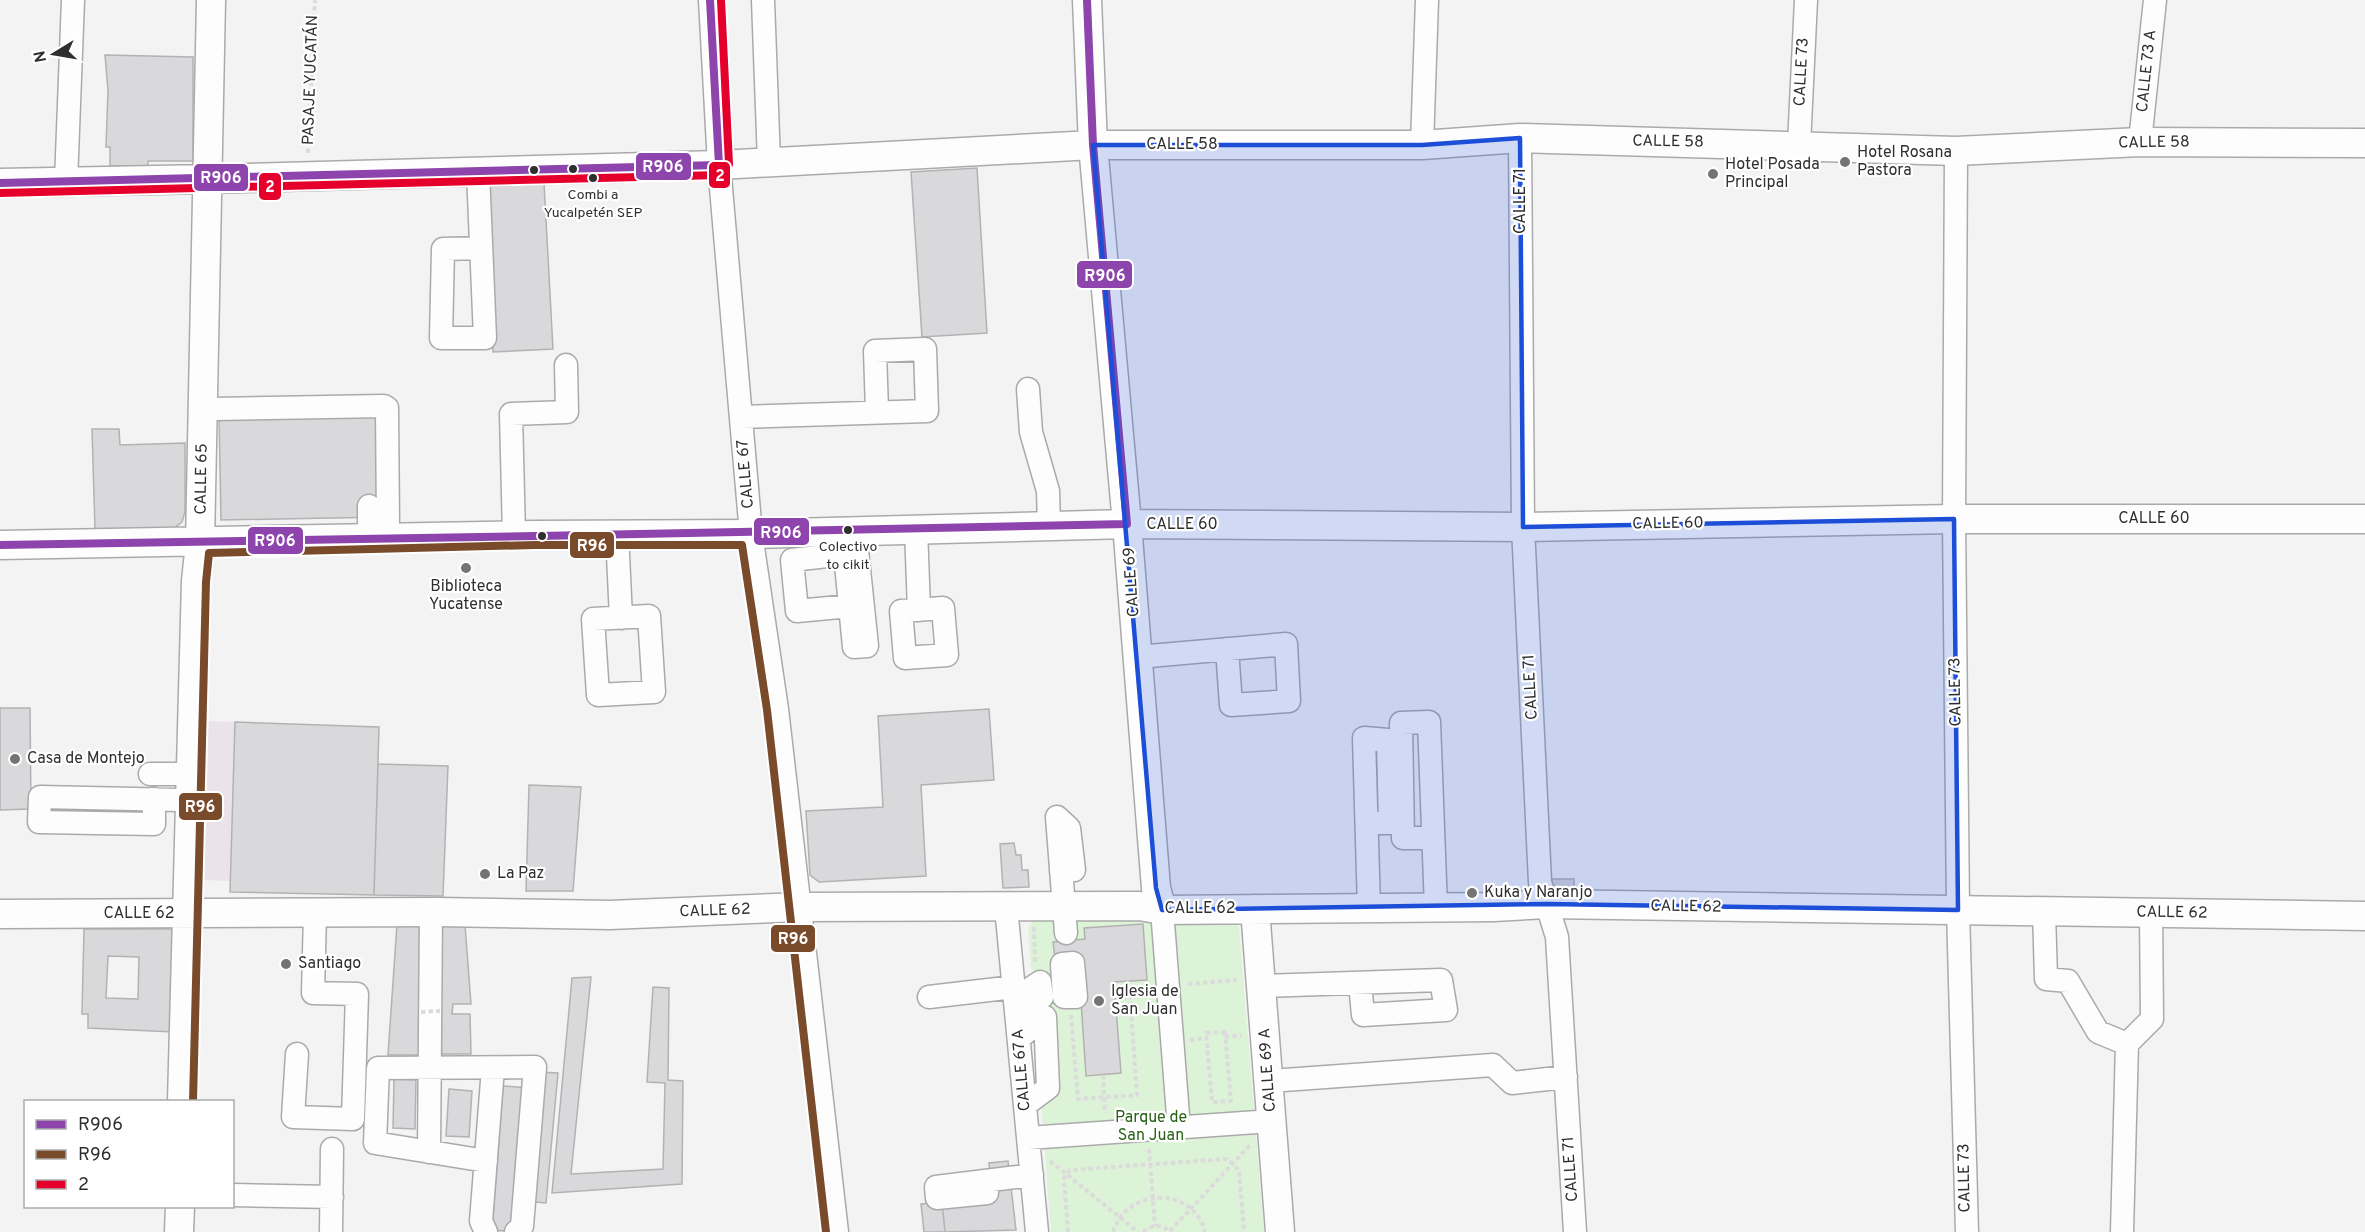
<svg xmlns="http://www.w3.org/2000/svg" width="2365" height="1232" font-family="Overpass,sans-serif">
	<rect width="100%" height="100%" fill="#f4f3f4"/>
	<!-- built -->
	<path fill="#eae4ea" d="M208,721L235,722L231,881L204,880Z"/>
	<!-- green -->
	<path fill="#ddf3d7" d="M1132,914L1153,924L1229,920L1239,927L1264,1232H1051L1041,1100L1045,983L1031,968L1028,928L1033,921Z"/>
	<!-- building -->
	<path fill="#d9d8da" stroke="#b3b2b3" stroke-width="1.5" fill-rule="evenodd" d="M105,55L193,57V161H148V166H110V147H106L108,90Z
		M977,168L987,333L922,337L911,172Z
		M544,183L553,349L493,352L484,186Z
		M382,412L384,517L221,520L219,415Z
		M92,429H119L120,445L185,443V512L182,522L174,528L95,529Z
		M0,708H30L31,809L0,810Z
		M989,709L994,780L921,785L926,876L819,882L810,875L806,811L883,807L878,716Z
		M235,722L379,727L374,895L230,892Z
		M378,764L448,766L443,896L374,895Z
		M529,785L581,787L573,891H526Z
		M1014,843L1016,855H1021L1022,870H1028L1029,887L1003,888L1000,844Z
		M1547,879H1574V894H1555Z
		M397,924H421L422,1055H388Z
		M1143,924L1147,980L1114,982L1121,1073L1086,1076L1078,956L1055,958L1053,942L1085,939L1084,928Z
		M440,925H465L471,1004H453L452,1014H470L471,1054H439Z
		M84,929H176L173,1032L88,1028V1014H82ZM108,956L139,957L138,999L106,998Z
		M591,977L571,1174L663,1169L665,1083L647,1082L653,987L669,988L668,1080L683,1081L682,1184L552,1193L572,978Z
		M537,1072L558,1073L546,1203L526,1201Z
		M394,1079L416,1080L415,1129L393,1128Z
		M503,1086L530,1088L519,1232L492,1230Z
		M449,1089L472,1091L469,1137L446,1136Z
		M1008,1161L1016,1230L945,1232L942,1202L992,1197L989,1163Z
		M942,1202L945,1232H924L921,1204Z"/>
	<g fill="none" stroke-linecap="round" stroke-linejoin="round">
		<!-- minor casing -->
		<g stroke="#abaaab" stroke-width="25">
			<path id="minor" d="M710,0L719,165L751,534L777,709L837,1232
				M763,0L769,162
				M1520,138L1523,527L1540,882L1557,937L1575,1232
				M2140,142L2155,0
				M1422,145L1427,0
				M1799,145L1806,0
				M1956,151L1954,519L1958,910L1967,1232
				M478,172L485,338H441L443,249L481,248
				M66,182L73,0
				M1028,389L1031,432L1048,491L1049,526
				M214,409L384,406L387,408L388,524
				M741,417L927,411L925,349L875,351L877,411
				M916,529L919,610
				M617,534L621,618
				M514,535L511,414L567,412L566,365
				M369,538V506
				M850,606L797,611L792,560L845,554L854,647L867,646L855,531
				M943,608L947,655L905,658L901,611Z
				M649,616L654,692L598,695L593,619Z
				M1138,657L1286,644L1289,701L1231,705L1227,649
				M150,774H191
				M154,799V824L39,822L40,797L180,800H190
				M1367,823H1390L1388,740L1364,738L1369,908
				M1433,838H1403L1401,723L1429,722L1436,908
				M1061,871L1074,870L1069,828L1057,817C1060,856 1063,894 1066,933
				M1006,907L1037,1232
				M1162,910L1179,1128
				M2044,912L2046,979L2068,981L2098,1032L2127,1044L2122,1232
				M1073,963L1076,997H1064L1062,964Z
				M1262,986L1441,980L1446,1010L1363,1015L1360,983
				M929,997L1014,987
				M1015,999L1040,982L1042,997L1017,1016
				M1019,1038L1045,1017L1048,1088L1025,1105
				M2127,1044L2152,1019L2151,913
				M297,1054L293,1117L353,1119L357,994L313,993L315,913
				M1269,1081L1493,1065L1512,1083L1566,1077
				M1028,1138L1272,1121
				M429,1152L431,912
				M486,1161L375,1143L378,1068L535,1067L522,1226L516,1232
				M986,1181L987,1193L937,1198L936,1187L1032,1175
				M232,1195L332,1197
				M331,1232L332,1149
				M486,1232L481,1221L493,1068"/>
		</g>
		<!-- major casing -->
		<g stroke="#abaaab" stroke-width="31">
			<path id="major" d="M1087,0L1093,145L1127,524L1156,888L1162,910
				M0,183L208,179L719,165L1093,145H1422L1520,138L1956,151L2140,142L2365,143
				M0,545L535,535L751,534L1127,524L1523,527L1954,519H2365
				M1255,909L1280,1232
				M0,914L438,912L610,915L800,907L1140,906L1162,910L1494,907L1547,904L2365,916
				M182,1102L196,581L200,543L211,0
				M179,1232L180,1206"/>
		</g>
		<!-- path -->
		<path stroke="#dcdbdc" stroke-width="4" stroke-dasharray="4.5 3" stroke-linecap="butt" d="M308,153L315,0
			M1034,927L1035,964
			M1188,984L1237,980
			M1116,999L1150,995
			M1071,1015L1078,1099L1137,1095L1130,997
			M1225,1032L1231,1101L1212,1102L1206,1033Z
			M1225,1037L1242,1035
			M1190,1040L1207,1038
			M1103,1075L1105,1113
			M1149,1149L1155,1226
			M1050,1161L1138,1232
			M1170,1231L1251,1144
			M1068,1232L1064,1178L1070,1170L1227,1159L1239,1170L1244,1232
			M1113,1232C1126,1188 1193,1185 1205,1232
			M1143,1232C1152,1224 1161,1224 1171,1232"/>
		<!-- minor -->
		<use href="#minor" stroke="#fdfdfd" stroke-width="22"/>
		<!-- major -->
		<use href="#major" stroke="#fdfdfd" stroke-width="28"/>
		<!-- path-bridge -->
		<path stroke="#dcdbdc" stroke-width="4" stroke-dasharray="4.5 3" stroke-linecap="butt" d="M421,1012L440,1011"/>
		<!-- bus-1 casing -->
		<g stroke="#fff" stroke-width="12">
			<path id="bus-1" d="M0,183L719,165L710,0
				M0,545C376,538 751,534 1127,524L1093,145L1087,0"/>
		</g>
		<!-- bus-2 casing -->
		<g stroke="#fff" stroke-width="12">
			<path id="bus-2" d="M193,1102L206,582L209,553L535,545H742L767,710L826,1232"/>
		</g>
		<!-- bus-3 casing -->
		<g stroke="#fff" stroke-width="12">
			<path id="bus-3" d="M0,193L721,175L727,171L729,164L721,0"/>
		</g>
		<!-- bus-1 -->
		<use href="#bus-1" stroke="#8e44ad" stroke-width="8"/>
		<!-- bus-2 -->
		<use href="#bus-2" stroke="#7a4b2a" stroke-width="8"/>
		<!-- bus-3 -->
		<use href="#bus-3" stroke="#e4002b" stroke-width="8"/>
	</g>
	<!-- marked area -->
	<path fill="#1d4ed8" fill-opacity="0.2" stroke="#1d4ed8" stroke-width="4.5" stroke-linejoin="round" d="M1520,138L1523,527L1954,519L1958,910L1547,904L1162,910L1156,888L1093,145H1422Z"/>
	<!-- markers -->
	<g fill="#757475" stroke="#fff" stroke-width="2">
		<circle cx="1845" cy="162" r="6"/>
		<circle cx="1713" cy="174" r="6"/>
		<circle cx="466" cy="568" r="6"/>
		<circle cx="15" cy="759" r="6"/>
		<circle cx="485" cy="874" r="6"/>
		<circle cx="1472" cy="893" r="6"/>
		<circle cx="286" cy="964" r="6"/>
		<circle cx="1099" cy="1001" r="6"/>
	</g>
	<g fill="#302f30" stroke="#fff" stroke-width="2">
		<circle cx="573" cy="169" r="5"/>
		<circle cx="534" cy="170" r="5"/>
		<circle cx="593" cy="178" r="5"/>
		<circle cx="848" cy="530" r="5"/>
		<circle cx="542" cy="536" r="5"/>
	</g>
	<g text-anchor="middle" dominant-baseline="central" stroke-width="4.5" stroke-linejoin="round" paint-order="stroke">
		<!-- bus labels -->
		<g font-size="14" fill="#302f30" stroke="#fff">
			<text x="593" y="195">Combi a<tspan x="593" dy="18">Yucalpetén SEP</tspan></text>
			<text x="848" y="547">Colectivo<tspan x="848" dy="18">to cikit</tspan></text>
		</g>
		<!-- street labels -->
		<g font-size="16" fill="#302f30" stroke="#fff">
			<text transform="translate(2147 71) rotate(-84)">CALLE 73 A</text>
			<text transform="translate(1802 72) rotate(-87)">CALLE 73</text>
			<text transform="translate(311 80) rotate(-88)">PASAJE YUCATÁN</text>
			<text transform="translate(1668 142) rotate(1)">CALLE 58</text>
			<text transform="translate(2154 143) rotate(-1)">CALLE 58</text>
			<text x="1182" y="145">CALLE 58</text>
			<text transform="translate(1521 201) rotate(-90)">CALLE 71</text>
			<text transform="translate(746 474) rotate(-95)">CALLE 67</text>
			<text transform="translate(202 479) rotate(-89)">CALLE 65</text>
			<text x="2154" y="519">CALLE 60</text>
			<text transform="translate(1668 524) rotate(-1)">CALLE 60</text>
			<text x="1182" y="525">CALLE 60</text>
			<text transform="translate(1132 582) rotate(-94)">CALLE 69</text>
			<text transform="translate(1531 687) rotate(-93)">CALLE 71</text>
			<text transform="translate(1956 692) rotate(-91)">CALLE 73</text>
			<text transform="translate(1686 907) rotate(1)">CALLE 62</text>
			<text x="1200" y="909">CALLE 62</text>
			<text transform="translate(715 911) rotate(-2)">CALLE 62</text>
			<text transform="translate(2172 913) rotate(1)">CALLE 62</text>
			<text x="139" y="914">CALLE 62</text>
			<text transform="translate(1022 1070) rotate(-95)">CALLE 67 A</text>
			<text transform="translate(1268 1070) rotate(-94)">CALLE 69 A</text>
			<text transform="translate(1571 1169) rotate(-94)">CALLE 71</text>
			<text transform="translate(1965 1178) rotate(-91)">CALLE 73</text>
		</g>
		<!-- poi labels -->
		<g font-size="16" fill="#302f30" stroke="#fff" text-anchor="start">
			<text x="1857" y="153">Hotel Rosana<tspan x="1857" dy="18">Pastora</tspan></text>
			<text x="1725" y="165">Hotel Posada<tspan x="1725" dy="18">Principal</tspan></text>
			<text x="466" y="587" text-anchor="middle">Biblioteca<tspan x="466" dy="18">Yucatense</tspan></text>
			<text x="27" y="759">Casa de Montejo</text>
			<text x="497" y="874">La Paz</text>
			<text x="1484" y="893">Kuka y Naranjo</text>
			<text x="298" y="964">Santiago</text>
			<text x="1111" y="992">Iglesia de<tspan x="1111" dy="18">San Juan</tspan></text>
		</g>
		<!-- park labels -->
		<g font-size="16" fill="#286116" stroke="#fff">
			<text x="1151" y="1118">Parque de<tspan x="1151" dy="18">San Juan</tspan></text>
		</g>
	</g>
	<g stroke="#fff" stroke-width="2">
		<rect x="635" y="152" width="57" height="29" rx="6" fill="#8e44ad"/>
		<rect x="708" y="161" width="23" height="28" rx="6" fill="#e4002b"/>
		<rect x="193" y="163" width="56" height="29" rx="6" fill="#8e44ad"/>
		<rect x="258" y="172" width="24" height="29" rx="6" fill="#e4002b"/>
		<rect x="1076" y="260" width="57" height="29" rx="6" fill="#8e44ad"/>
		<rect x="753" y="517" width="57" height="29" rx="6" fill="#8e44ad"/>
		<rect x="247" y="526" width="57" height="29" rx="6" fill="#8e44ad"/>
		<rect x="569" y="531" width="46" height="28" rx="6" fill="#7a4b2a"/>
		<rect x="178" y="792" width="45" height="29" rx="6" fill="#7a4b2a"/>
		<rect x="770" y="924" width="46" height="29" rx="6" fill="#7a4b2a"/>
	</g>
	<g font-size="16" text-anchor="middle" font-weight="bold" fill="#fff">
		<text x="663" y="172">R906</text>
		<text x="720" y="181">2</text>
		<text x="221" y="183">R906</text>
		<text x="270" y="192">2</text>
		<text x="1105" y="281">R906</text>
		<text x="781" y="538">R906</text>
		<text x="275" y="546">R906</text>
		<text x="592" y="551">R96</text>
		<text x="200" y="812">R96</text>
		<text x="793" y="944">R96</text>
	</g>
	<!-- legend -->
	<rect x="24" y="1100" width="210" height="108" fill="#ffffff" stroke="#acacac" stroke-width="1.5"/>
	<rect x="36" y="1120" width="30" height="9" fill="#8e44ad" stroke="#acacac" stroke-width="1.5"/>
	<text x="78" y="1130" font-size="18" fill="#302f30">R906</text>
	<rect x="36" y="1150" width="30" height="9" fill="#7a4b2a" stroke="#acacac" stroke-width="1.5"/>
	<text x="78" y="1160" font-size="18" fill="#302f30">R96</text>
	<rect x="36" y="1180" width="30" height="9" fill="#e4002b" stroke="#acacac" stroke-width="1.5"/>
	<text x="78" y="1190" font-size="18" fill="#302f30">2</text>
	<!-- north arrow -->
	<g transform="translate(54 54) rotate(259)" stroke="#ffffff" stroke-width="4.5" paint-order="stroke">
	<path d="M0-4.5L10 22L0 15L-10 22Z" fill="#302f30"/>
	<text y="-9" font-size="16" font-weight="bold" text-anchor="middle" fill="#302f30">N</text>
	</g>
</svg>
